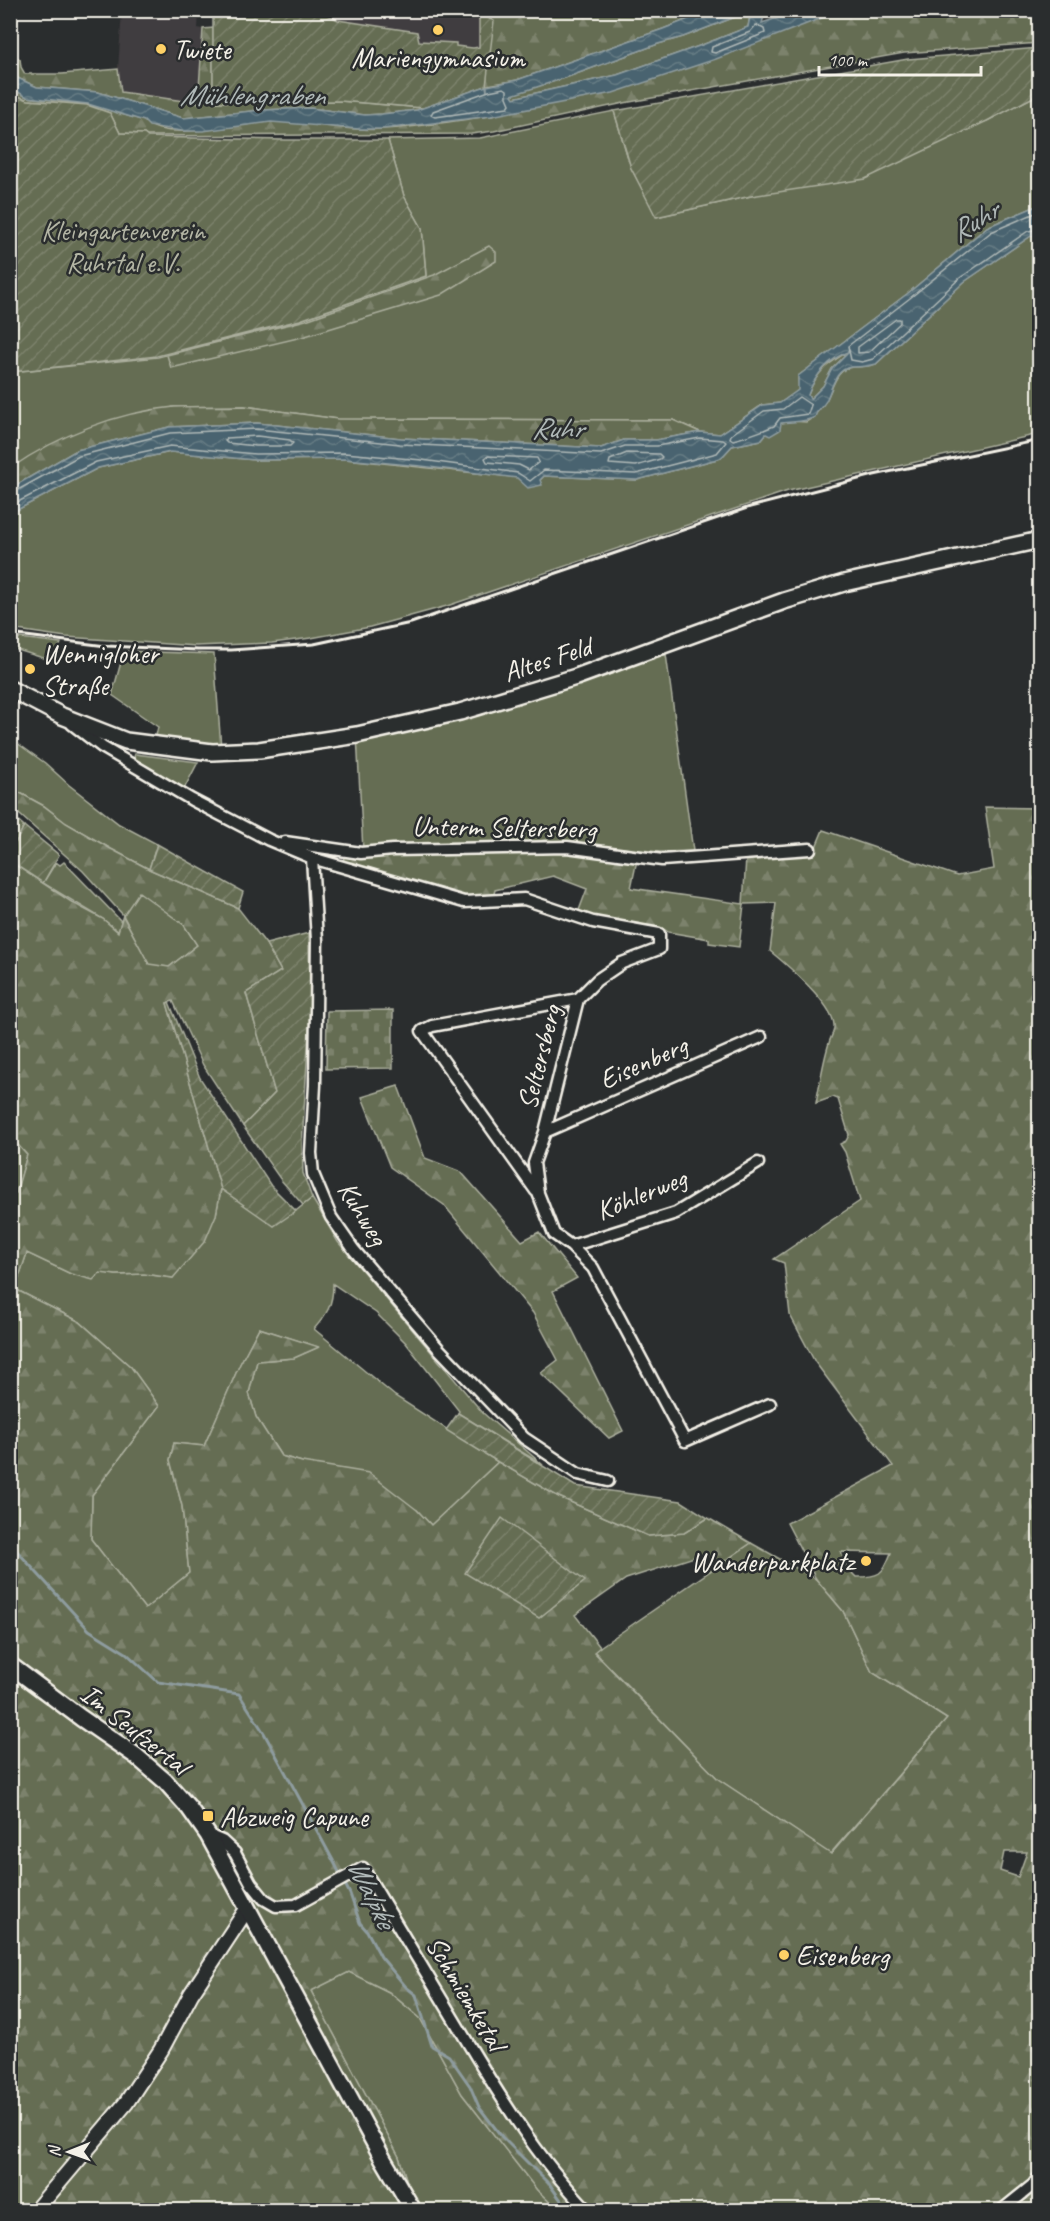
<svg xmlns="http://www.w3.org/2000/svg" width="1050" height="2221" font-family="Caveat,sans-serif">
	<defs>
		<pattern id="forest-firs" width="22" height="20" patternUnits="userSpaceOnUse" patternTransform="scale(1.5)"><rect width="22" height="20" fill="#656d53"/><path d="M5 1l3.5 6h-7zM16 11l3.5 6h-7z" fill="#7c826c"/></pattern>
		<pattern id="cemetery-stones" width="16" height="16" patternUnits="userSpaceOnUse" patternTransform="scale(1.5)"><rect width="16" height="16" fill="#656d53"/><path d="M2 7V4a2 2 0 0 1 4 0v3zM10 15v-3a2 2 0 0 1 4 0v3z" fill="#7c826c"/></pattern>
		<pattern id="garden-furrows" width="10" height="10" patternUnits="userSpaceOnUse" patternTransform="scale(1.5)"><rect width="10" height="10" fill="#656d53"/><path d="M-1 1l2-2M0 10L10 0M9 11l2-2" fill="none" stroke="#7c826c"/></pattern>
		<pattern id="water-waves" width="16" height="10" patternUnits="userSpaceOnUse" patternTransform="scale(1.5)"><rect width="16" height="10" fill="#4a646f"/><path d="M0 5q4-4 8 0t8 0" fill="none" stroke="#657b84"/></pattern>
	</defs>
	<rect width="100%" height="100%" fill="#2a2d2e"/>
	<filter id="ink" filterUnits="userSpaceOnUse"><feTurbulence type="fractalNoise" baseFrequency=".0167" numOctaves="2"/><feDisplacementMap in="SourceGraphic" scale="12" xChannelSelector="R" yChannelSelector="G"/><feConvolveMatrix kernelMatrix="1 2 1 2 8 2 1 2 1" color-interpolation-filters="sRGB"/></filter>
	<g filter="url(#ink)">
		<!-- built -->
		<path fill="#403c3f" d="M122,11H199L198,28L203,29L198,103L121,92L118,69Z
			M321,11H493L494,21L479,14V47L473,48L456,46L455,43L419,41L417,32L338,20Z"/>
		<!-- green -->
		<path fill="#656d53" stroke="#acaf9e" stroke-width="1.5" d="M751,11L748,27L702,45L617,75L513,98L512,94L565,78L658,44L683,37Z
			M1039,94V205L987,227L907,294L798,376L799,390L780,403L762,405L720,434L700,432L673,420L338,419L244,406L173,407L11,468V372L158,357L300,320L426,276L422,228L404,196L388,140L480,138L614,111L631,168L657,217L751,196L987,121Z
			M1039,234V434L788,491L447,606L370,627L311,638L272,643L196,646L66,637L11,629V513L98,468L171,452L255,460L345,459L540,480L544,476L637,480L721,458L732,446L761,440L766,434L781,423L792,421L806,422L814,417C817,410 822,408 825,402C833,390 835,368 853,367C861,367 867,367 876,364L964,282L1031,236Z
			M852,349L832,369L823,386L810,399L808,395C817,370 830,362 852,349Z
			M11,637L61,643L53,661L11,648Z
			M124,651L214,654L221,748L155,740L158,727L112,695Z
			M666,654L693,851L660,852L545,840L509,845L363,851L357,735L547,694Z
			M10,738L45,763L69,785L119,824L157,844L149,869L111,849L66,823L44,806L11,788Z
			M135,754L198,762L184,789L133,761Z
			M56,862L60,865L64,862L121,921L119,932L103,919L43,883Z
			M139,891L184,925L197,945L169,967L149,965L123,915Z
			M10,1137L27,1155L16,1194L11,1191Z
			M221,1189L244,1204L292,1214L312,1198L338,1242L483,1413L543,1465L458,1413L459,1411L406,1343L376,1313L333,1284C333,1305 327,1314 314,1329L395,1396L498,1462L431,1525L417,1510L302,1462L281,1456L256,1417L249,1393L257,1361L294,1358L318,1347L259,1328L240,1364L204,1446L174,1443L170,1460L182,1506L189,1573L145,1609L91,1539L92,1495L159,1406L131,1367L80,1322L15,1289L27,1253L71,1274L100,1272L116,1275L144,1274L173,1278L216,1215Z
			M751,1543L816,1579L843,1611L872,1672L947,1719L830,1854L718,1779L594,1651Z
			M349,1972L389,1992L420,2018L462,2094L537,2190L558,2210H421L411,2194L399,2157L311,1991Z"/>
		<!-- forest -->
		<path fill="url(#forest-firs)" stroke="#acaf9e" stroke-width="1.5" fill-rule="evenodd" d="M1018,10L1039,12V43L904,53L624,103L494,131L471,134L147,136L144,134L120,133L110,113L87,105L28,100L11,93V88L27,97L88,104L145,121C164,143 242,123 270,122C300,120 329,128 358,129C399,131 449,121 491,116L486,86L417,110L382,114L365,115L310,108L262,110L183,118L98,92L37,87L11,75V55L20,59L21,67L25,74H62L118,69L121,92L198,103L203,29L213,28V102L340,101L423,108L486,85L493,11H709L663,29L517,80L487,85L492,116L840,11Z
			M489,246L496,252V261L441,295L302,337L171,368L167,355L306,320L434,275Z
			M244,406L338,419L673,420L700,432L656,440H624L601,448L401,438L257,423L169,427L77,450L11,488V468C57,436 117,412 174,407C197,406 221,407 244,406Z
			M11,788L44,806L66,823L111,849L149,869L238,908L266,944L281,971L246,993L275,1093L243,1126L203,1065L173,1001L167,1003L221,1189L216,1215L205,1241L173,1278L144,1274L116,1275L100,1273L93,1280L71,1274L27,1253L15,1289L80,1322L131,1367L159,1406L92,1495L91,1539L145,1609L189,1573L182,1506L170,1460L174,1443L204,1446L240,1364L259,1328L319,1347L294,1358L257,1361L249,1393L256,1417L281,1456L302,1462L369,1473L417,1510L431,1525L498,1462L559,1497L648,1536L684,1533L708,1518L751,1543L710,1571L697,1556L626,1579L575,1615L600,1647L594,1652L718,1779L831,1854L947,1719L872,1672L843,1611L816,1579L787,1523L893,1466L815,1362L790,1315L784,1263L774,1259L860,1201L845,1152L840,1144L846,1141L849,1135L838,1099L833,1097L816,1103C820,1083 823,1062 829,1043C831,1036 835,1031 834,1025C833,1004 786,964 770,951L776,903L744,904L739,947L709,943V939L668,932C655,921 636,927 621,924C606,921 592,916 578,913L587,889L553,876L495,890L493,897L468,898L343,863L344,856L431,853L474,854L555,850L637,860L631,888L743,904L746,858L813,854L823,830L957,876L994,869L985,807L1039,808L1038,828L1040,831L1039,2210H558L537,2190L462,2094L420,2018L389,1992L349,1972L311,1991L399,2157L411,2194L421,2210H11L10,1191L16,1193L27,1155L11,1137V862L73,903L103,919L118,932L123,915L83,871L11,807ZM139,892L184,925L197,945L169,967L149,964L123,916ZM841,1552L891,1553C883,1575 879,1577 856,1577L847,1568ZM1004,1852H1027L1018,1877L1000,1871Z
			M11,814L24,826L11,852Z
			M398,1086L425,1158L461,1172L522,1241L539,1232L577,1278L553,1291L623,1431L609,1438L541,1373L558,1360L533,1313L444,1205L390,1167L362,1097Z"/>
		<!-- cemetery -->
		<path fill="url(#cemetery-stones)" stroke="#acaf9e" stroke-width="1.5" d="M393,1010V1068L326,1069L327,1011Z"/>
		<!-- garden -->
		<path fill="url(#garden-furrows)" stroke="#acaf9e" stroke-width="1.5" d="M213,11H321L338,20L417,32L419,41L456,43V46L473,48L479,47V13L494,21L486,86L423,108L340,101L213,102Z
			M1039,48V94L987,121L865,179L751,196L656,217L631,168L614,111L908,59Z
			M10,93L28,100L87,105L110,113L120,133L144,134L148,137L286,140H388L404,196L422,228L426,276L300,320L157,356L11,372Z
			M24,826L59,855L43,883L11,862V852Z
			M157,844L243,892L238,908L149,869Z
			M309,933L310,1013L302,1144L303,1173L312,1198L303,1205L281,1180L243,1126L275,1093L246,993L281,971L266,944Z
			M169,1002L200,1078L271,1186L296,1211L274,1226L221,1189L167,1003Z
			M458,1413L575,1486L681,1501L708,1518L684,1533L648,1536L559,1497L498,1462L446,1430Z
			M502,1518L585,1581L539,1618L465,1573Z"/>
		<!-- water -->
		<path fill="url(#water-waves)" stroke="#8e9c9f" stroke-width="1.5" fill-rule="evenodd" d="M709,11H771L765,13L762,23L797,11H840L716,59L613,93L491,116L383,129H359L271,122L203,131H182L149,126L144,121L88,104L27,97L11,88V75L37,87L98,92L183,118L262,110L310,108L365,115L382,114L417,110L486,86L487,92V86L517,80L663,29ZM751,11L748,27L702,45L617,75L514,98L512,95L565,78L658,44L683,37Z
			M1039,205V234L1031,236L964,282L876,364C864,368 861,366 851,367C835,369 832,389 826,401C822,408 817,409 815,417C804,423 793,421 781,423L780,430L770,436L766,434L761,440L732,446L721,458L637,480L544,476L540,480L542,485L528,488L517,478L421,466L345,459L255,460L170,452L98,468L11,513V488L77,450L169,427L257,423L401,438L601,448L624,440H656L700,432L720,434L763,405L780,403L798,390V376L907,294L987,227ZM850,351L832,369L823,386L810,399L808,395C815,374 830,358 850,351Z"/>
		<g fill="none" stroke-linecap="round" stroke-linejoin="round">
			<!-- shore -->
			<path stroke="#b0b9b8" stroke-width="1.5" d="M756,25L764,29L765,33L715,53L711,52L712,47L750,32Z
				M504,88L507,90V97L510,104L508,107L435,117L431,115L433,111L489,91Z
				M1040,211L991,232L910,298L848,346L851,360L862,362L873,359L960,278L1028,231L1040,229
				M896,319H900V323L869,352L858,353V347Z
				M799,397L811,405L808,414L780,418L774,426C759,432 749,436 733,440L730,438L731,435L764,411L783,409Z
				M257,436L290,440L293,443L290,446H256L227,443L225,441L227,438Z
				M627,453L659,454L662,457L660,459L636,466L609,464L610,460Z
				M488,456L537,458L539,462L529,470L519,465L487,462L485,458Z
				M10,492L16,491L79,456L170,433L257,429L400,444L601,454L625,446H657L700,438L723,440L726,442L717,453L636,474L544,470L530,481L518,473L422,460L345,453L255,454L170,446L96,462L10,506"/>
			<!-- stream -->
			<path stroke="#8e9c9f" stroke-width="3" d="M10,1539L17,1551L89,1630L126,1653L158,1682L239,1694L264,1733L335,1864L350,1894L360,1923L367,1931L381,1957L406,1987L416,1995L432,2046L449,2056L470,2086L479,2107L502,2137L550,2185L568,2210
				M1029,2210L1040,2197"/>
			<!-- minor casing -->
			<g stroke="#f4f1e8" stroke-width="15">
				<path id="minor" d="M72,724L102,747L192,800L269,840L312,858L464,902L524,899L593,922L659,934V949L622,963L597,980L578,999L545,1132L534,1163L538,1193L554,1234L571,1246L593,1268L685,1441L770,1404
					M285,842L361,853L393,850L567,847L662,860L810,849
					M312,858L317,940L315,1085L311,1153L313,1174L331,1217L354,1250L438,1348L524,1438L578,1474L608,1481
					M545,1132L761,1037
					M536,1191L422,1031L432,1026L578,999
					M571,1246L676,1213L758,1163
					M208,1835L222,1841L235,1853L251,1883L264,1899L276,1906L296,1905L363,1868C395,1921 427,1975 459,2028C497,2092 536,2157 588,2210
					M1040,1853V1864
					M1002,2210L1033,2185L1040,2176"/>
			</g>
			<!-- tertiary casing -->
			<g stroke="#f4f1e8" stroke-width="18">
				<path id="tertiary" d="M36,2210L126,2103L161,2050L191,1994L247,1909"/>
			</g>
			<!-- secondary casing -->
			<g stroke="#f4f1e8" stroke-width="20">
				<path id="secondary" d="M10,689L62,716L126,741L212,752L259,750L357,735L460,712L576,677L784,601L844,583L1040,540
					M10,1665L81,1718L136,1756L165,1781L189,1808L208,1835L383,2159L413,2210"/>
			</g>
			<!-- minor -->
			<use href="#minor" stroke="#2a2d2e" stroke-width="10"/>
			<!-- tertiary -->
			<use href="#tertiary" stroke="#2a2d2e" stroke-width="14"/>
			<!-- secondary -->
			<use href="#secondary" stroke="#2a2d2e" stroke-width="15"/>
			<!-- rail -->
			<path stroke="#f4f1e8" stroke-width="3" d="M10,634L106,646L198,650H231L314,644L411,623L750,507L874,475L1040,440"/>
		</g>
	</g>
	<!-- markers -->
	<g fill="#ffd166" stroke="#2a2d2e" stroke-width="2">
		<circle cx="438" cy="30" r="6"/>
		<circle cx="161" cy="49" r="6"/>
		<circle cx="30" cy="669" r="6"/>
		<circle cx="866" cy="1561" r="6"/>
		<rect x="202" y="1810" width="12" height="12" rx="3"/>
		<circle cx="784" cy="1955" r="6"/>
	</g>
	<g text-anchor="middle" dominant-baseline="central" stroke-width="5" stroke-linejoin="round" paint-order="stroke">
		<!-- poi labels -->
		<g font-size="28" fill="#f4f1e8" stroke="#2a2d2e" text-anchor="start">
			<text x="173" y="49">Twiete</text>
			<text x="438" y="57" text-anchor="middle">Mariengymnasium</text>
			<text x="42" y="653">Wennigloher<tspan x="42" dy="32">Straße</tspan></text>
			<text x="854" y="1561" text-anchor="end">Wanderparkplatz</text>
			<text x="220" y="1816">Abzweig Capune</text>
			<text x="796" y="1955">Eisenberg</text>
		</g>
		<!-- park labels -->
		<g font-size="28" fill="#b4b6a5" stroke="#2a2d2e">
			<text x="123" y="230">Kleingartenverein<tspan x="123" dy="32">Ruhrtal e.V.</tspan></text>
		</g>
		<!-- street labels -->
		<g font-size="28" fill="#f4f1e8" stroke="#2a2d2e">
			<text transform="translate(547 659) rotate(-18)">Altes Feld</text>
			<text transform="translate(504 827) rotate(1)">Unterm Seltersberg</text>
			<text transform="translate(539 1057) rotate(-76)">Seltersberg</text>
			<text transform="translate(643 1062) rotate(-24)">Eisenberg</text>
			<text transform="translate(641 1194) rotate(-22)">Köhlerweg</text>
			<text transform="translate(363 1213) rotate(58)">Kuhweg</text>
			<text transform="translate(135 1729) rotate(38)">Im Seufzertal</text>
			<text transform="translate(466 1993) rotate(59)">Schmiemketal</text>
		</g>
		<!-- water labels -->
		<g font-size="30" font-style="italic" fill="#b0b9b8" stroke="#2a2d2e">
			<text x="252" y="95">Mühlengraben</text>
			<text transform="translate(974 221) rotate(-32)">Ruhr</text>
			<text x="557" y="428">Ruhr</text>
			<text transform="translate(372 1893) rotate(64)">Walpke</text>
		</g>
	</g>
	<!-- margin -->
	<rect width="1050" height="2221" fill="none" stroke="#2a2d2e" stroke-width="36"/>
	<rect x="18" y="18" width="1014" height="2185" fill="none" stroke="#f4f1e8" stroke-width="2" filter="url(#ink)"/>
	<!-- north arrow -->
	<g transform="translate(69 2152) rotate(269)" stroke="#2a2d2e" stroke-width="4.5" paint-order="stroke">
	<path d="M0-4.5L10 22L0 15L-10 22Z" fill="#f4f1e8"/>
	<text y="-9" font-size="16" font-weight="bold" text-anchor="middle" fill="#f4f1e8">N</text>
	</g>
	<!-- scale -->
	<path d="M819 66v9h162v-9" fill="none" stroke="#f4f1e8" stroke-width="3"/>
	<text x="828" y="66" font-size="18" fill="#f4f1e8" stroke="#2a2d2e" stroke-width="4.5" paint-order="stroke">100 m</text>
</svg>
